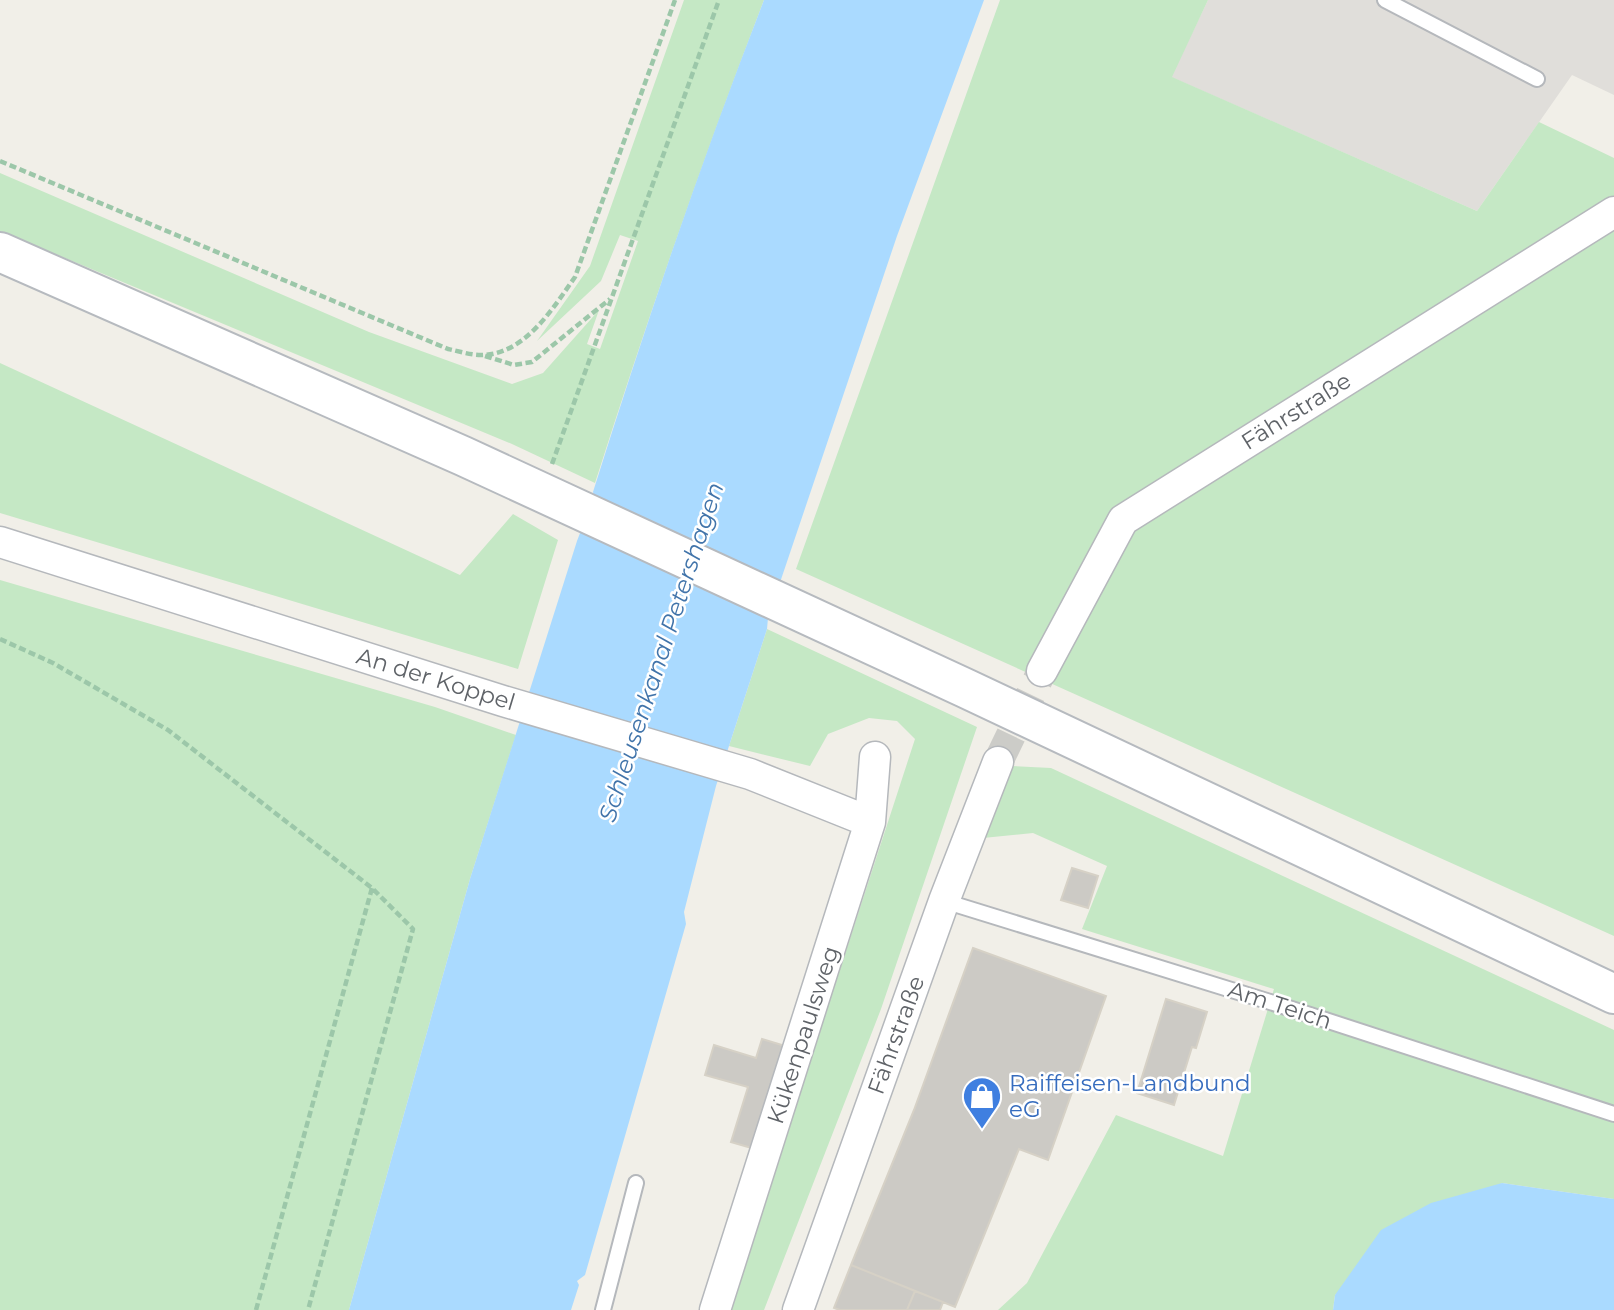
<svg xmlns="http://www.w3.org/2000/svg" width="1614" height="1310" font-family="Montserrat,sans-serif">
	<rect width="100%" height="100%" fill="#f1efe8"/>
	<!-- industrial -->
	<path fill="#e0deda" d="M1208,0H1614V95L1572,75L1477,211L1171,77Z"/>
	<!-- green -->
	<path fill="#c5e8c5" d="M684,0H764C703,159 647,320 595,483L512,444L0,231V173L369,332L512,384L543,373L599,310L587,344L600,349L638,241L620,235L601,281L537,341L590,266Z
		M1000,0H1208L1172,77L1477,211L1539,122L1614,158V936L796,569Z
		M0,363L460,575L513,514L558,540L518,669L0,513Z
		M0,580L435,707L516,735L470,879L349,1310H0Z
		M767,629L977,727L881,1009L764,1310H729L915,739L897,721L869,718L828,734L810,766L729,746Z
		M1011,766L1051,768L1614,1030V1199L1502,1183L1335,1295L1333,1310H998L1027,1283L1116,1115L1223,1156L1274,989L1082,929L1107,866L1033,833L983,838Z"/>
	<!-- water -->
	<path fill="#aadaff" d="M764,0H984L897,236L768,618L767,629L716,786L684,912L686,924L585,1275L577,1281L579,1285L571,1310H349L470,879L577,541L594,496L593,492C645,326 701,162 764,0Z
		M1502,1183L1614,1199V1310H1333L1335,1295L1381,1230L1431,1203Z"/>
	<!-- building -->
	<path fill="#cccac5" stroke="#d6d1c6" stroke-width="2" d="M1072,868L1098,876L1088,908L1061,900Z
		M973,948L1106,996L1048,1160L1019,1149L955,1307L851,1265L914,1110Z
		M1166,999L1207,1012L1196,1048L1192,1047L1174,1105L1137,1093Z
		M762,1039L785,1046L755,1149L731,1142L748,1087L705,1075L714,1045L756,1058Z
		M851,1265L915,1291L907,1310H840L834,1308Z
		M915,1291L943,1302L940,1310H907Z"/>
	<g fill="none" stroke-linecap="round" stroke-linejoin="round">
		<!-- street-tunnel -->
		<path stroke="#ccccc8" stroke-width="30" stroke-dasharray="30 15" stroke-linecap="butt" d="M998,762L1042,671"/>
		<!-- lane casing -->
		<g stroke="#b5b8bc" stroke-width="18">
			<path id="lane" d="M1385,0L1537,79
				M944,901L1267,1001L1614,1114
				M603,1310L636,1183"/>
		</g>
		<!-- street casing -->
		<g stroke="#b5b8bc" stroke-width="33">
			<path id="street" d="M0,542L503,701L750,774L870,822
				M1042,671L1123,520L1614,212
				M715,1310L870,822L875,757
				M798,1310L944,901L998,762"/>
		</g>
		<!-- secondary casing -->
		<g stroke="#b6babf" stroke-width="42">
			<path id="secondary" d="M0,252L463,456L965,688L1614,994"/>
		</g>
		<!-- path -->
		<path stroke="#9cc7a9" stroke-width="4.5" stroke-dasharray="7 3.5" stroke-linecap="butt" d="M0,161L448,349C458,351 470,355 481,355C525,355 553,308 575,277L675,0
			M485,356L514,365L532,362L610,299
			M552,464L719,0
			M0,639L53,663L168,730L372,888L413,929L308,1310
			M256,1310L372,888"/>
		<!-- lane -->
		<use href="#lane" stroke="#fff" stroke-width="14"/>
		<!-- street -->
		<use href="#street" stroke="#fff" stroke-width="30"/>
		<!-- secondary -->
		<use href="#secondary" stroke="#fff" stroke-width="38"/>
	</g>
	<!-- icons -->
	<defs>
		<g id="shop-pin" transform="scale(2.0125)"><path d="M0 17L-7.5 6A9.5 9.5 0 1 1 7.5 6Z" fill="#3f7fe0" stroke="#fff"/><path d="M-5-2.5h2.3a2.7 3.5 0 0 1 5.4 0H5L5.5 6h-11ZM-1.5-2.5h3a1.5 2.3 0 0 0-3 0Z" fill="#fff"/></g>
	</defs>
	<g fill-rule="evenodd">
		<use href="#shop-pin" x="982" y="1096"/>
	</g>
	<g text-anchor="middle" dominant-baseline="central" stroke-width="5" stroke-linejoin="round" paint-order="stroke">
		<!-- street labels -->
		<g font-size="23" fill="#5f6368" stroke="#fff">
			<text transform="translate(1296 411) rotate(-32)">Fährstraße</text>
			<text transform="translate(436 679) rotate(17)">An der Koppel</text>
			<text transform="translate(1280 1005) rotate(18)">Am Teich</text>
			<text transform="translate(803 1035) rotate(-72)">Kükenpaulsweg</text>
			<text transform="translate(896 1035) rotate(-70)">Fährstraße</text>
		</g>
		<!-- shop labels -->
		<g font-size="23" fill="#366cbe" stroke="#fff" text-anchor="start">
			<text x="1009" y="1083">Raiffeisen-Landbund<tspan x="1009" dy="26">eG</tspan></text>
		</g>
		<!-- water labels -->
		<g font-size="24" font-style="italic" fill="#4174aa" stroke="#fff">
			<text transform="translate(661 652) rotate(-72)">Schleusenkanal Petershagen</text>
		</g>
	</g>
</svg>
